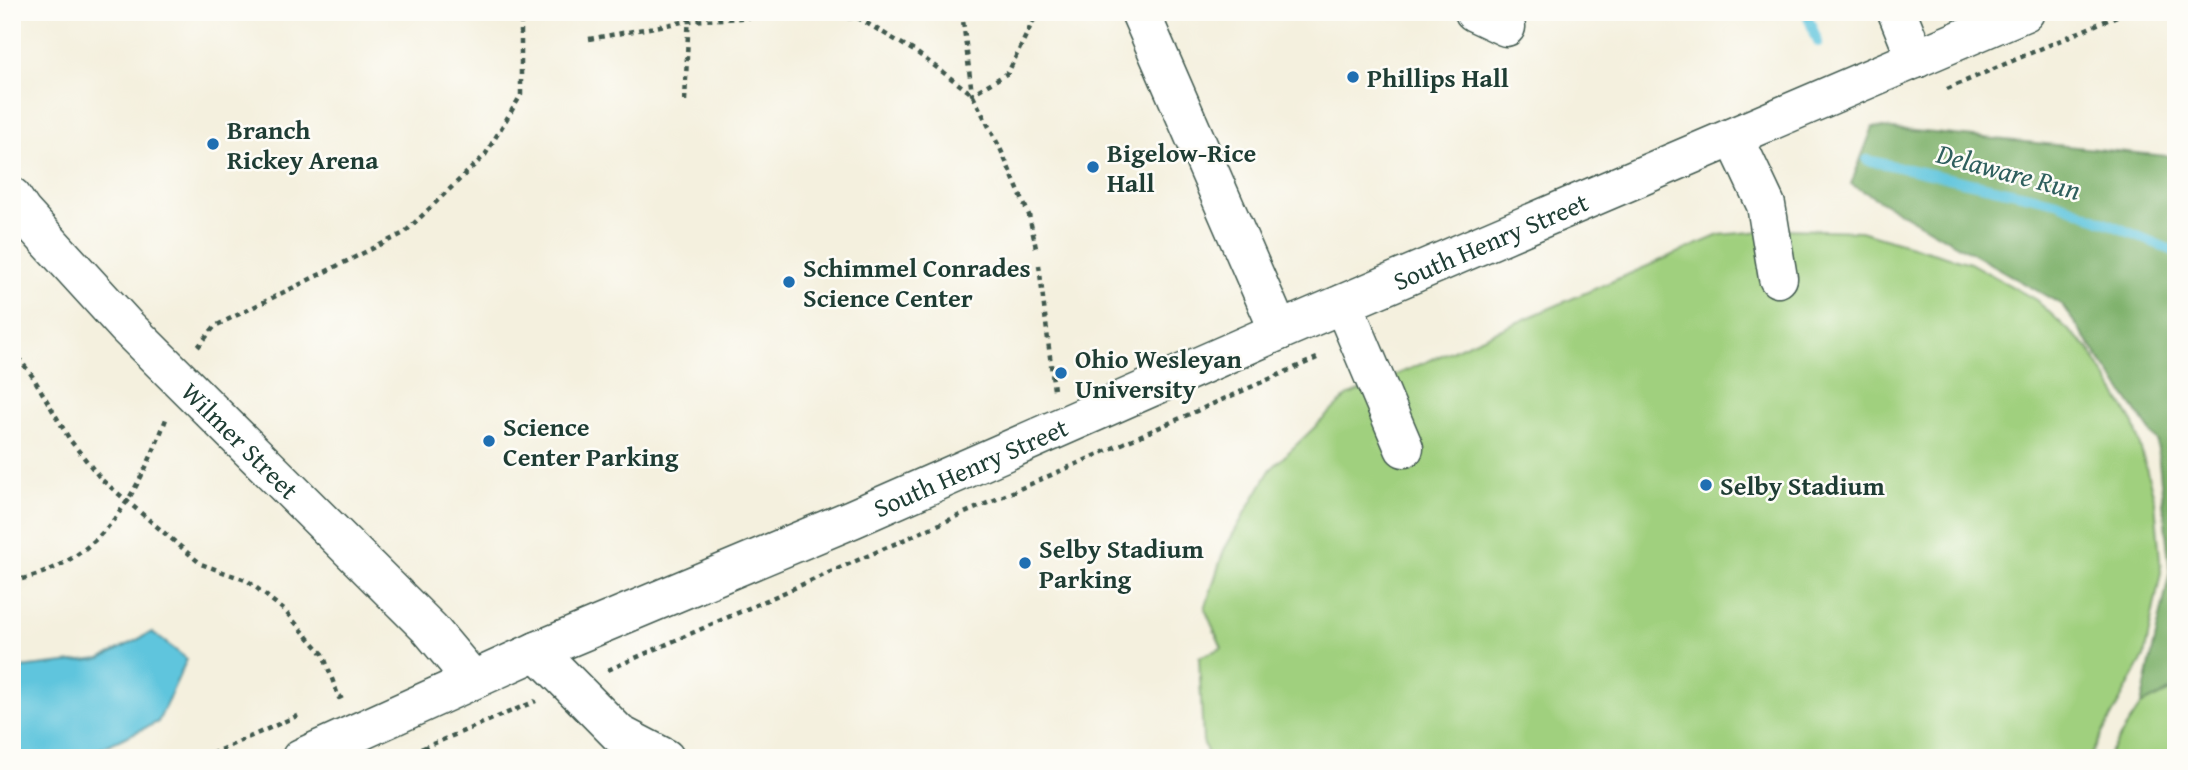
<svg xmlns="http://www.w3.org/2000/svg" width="2188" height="770" font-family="'Gentium Book Plus',serif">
	<rect width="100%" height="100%" fill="#fdfcf7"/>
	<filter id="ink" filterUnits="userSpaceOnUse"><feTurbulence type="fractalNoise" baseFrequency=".0143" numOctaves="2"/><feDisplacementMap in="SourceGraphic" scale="14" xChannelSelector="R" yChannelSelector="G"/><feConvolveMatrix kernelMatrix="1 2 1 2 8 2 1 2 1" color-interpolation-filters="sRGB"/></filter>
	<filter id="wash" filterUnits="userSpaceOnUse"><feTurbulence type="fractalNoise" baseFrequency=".00686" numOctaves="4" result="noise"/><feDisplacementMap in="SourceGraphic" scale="28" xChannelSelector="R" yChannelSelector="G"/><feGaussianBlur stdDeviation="1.57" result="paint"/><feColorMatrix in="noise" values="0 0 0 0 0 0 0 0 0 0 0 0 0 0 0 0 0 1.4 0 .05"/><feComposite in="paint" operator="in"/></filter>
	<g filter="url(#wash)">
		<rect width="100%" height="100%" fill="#f4f0de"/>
		<!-- green -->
		<path fill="#a0d07e" stroke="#608659" stroke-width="2" d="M1784,229L1860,231L1970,263L2036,300L2089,349L2134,424L2155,501L2161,572L2144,657L2089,758H1209L1203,741L1199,657L1222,648L1205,609L1224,550L1270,470L1347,396L1719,235Z
			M2176,688V758H2106L2141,705Z"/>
		<!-- forest -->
		<path fill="#80b26d" stroke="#507850" stroke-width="2" d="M1873,127L2176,157V688L2141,705L2170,572L2157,441L2062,305L1851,184Z"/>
		<!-- water -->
		<path fill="#5fc5dd" stroke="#3f8188" stroke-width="2" d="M152,632L187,659L158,722L80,758H12V669L100,659Z"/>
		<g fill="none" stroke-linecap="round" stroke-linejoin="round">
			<!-- stream -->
			<path stroke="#5fc5dd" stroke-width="10" d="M1806,12L1818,42
				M1867,160L2057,202L2176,252"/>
		</g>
	</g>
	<g filter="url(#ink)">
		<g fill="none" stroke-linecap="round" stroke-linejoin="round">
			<!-- minor casing -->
			<g stroke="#3f584e" stroke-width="41">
				<g id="minor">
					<path d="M1140,12L1279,331"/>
					<path d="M1474,12L1506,27"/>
					<path d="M1897,12L1916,59"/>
					<path d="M1734,137L1766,205L1778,278"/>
					<path id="s1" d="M12,197L22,212L126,326L430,629L472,679"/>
					<path d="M1343,304L1404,448"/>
					<path d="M537,651L619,734L665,758"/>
					<path id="s2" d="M301,758L537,651L852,519L1279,331L2025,12"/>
				</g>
			</g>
			<!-- path -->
			<path stroke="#3f584e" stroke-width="4.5" stroke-dasharray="5 5" stroke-linecap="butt" d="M962,12L972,94L1008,73L1033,21L1043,12
				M589,39L688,21L757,17L858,18L916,52L972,94L1000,148L1029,215L1036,248
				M1947,89L2126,12
				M685,101L689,12
				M1039,265L1054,390
				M198,347L215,326L404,233L485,155L521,95V12
				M12,349L33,377L70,440L101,479L201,564L248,581L284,610L323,654L339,698L343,696
				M12,581C99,566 138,495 166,419
				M608,670L1317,358
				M423,748L536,701
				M202,758L299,715
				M401,758L423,748"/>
			<!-- minor -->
			<use href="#minor" stroke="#fff" stroke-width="38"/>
		</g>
	</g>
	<!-- markers -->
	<g fill="#1f6fb2" stroke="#fdfcf7" stroke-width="2.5">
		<circle cx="1353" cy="77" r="7"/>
		<circle cx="213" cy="144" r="7"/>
		<circle cx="1093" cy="167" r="7"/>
		<circle cx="789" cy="282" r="7"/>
		<circle cx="1061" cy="373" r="7"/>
		<circle cx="489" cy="441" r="7"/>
		<circle cx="1706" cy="485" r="7"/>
		<circle cx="1025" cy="563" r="7"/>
	</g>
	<g text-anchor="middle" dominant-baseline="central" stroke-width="5" stroke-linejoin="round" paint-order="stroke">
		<!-- poi labels -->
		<g font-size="26" font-weight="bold" fill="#1f3d34" stroke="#fdfcf7" text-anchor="start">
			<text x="1367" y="77">Phillips Hall</text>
			<text x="227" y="129">Branch<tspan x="227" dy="30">Rickey Arena</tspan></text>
			<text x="1107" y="152">Bigelow-Rice<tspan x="1107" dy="30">Hall</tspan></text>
			<text x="803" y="267">Schimmel Conrades<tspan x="803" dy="30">Science Center</tspan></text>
			<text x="1075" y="358">Ohio Wesleyan<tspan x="1075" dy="30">University</tspan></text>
			<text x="503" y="426">Science<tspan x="503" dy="30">Center Parking</tspan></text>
			<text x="1720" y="485">Selby Stadium</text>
			<text x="1039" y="548">Selby Stadium<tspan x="1039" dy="30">Parking</tspan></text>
		</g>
		<!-- street labels -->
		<g font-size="26" fill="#1f3d34" stroke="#fdfcf7">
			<text stroke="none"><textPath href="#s2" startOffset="1297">South Henry Street</textPath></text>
			<text stroke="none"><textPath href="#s1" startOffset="334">Wilmer Street</textPath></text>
			<text stroke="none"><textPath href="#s2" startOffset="730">South Henry Street</textPath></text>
		</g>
		<!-- water labels -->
		<g font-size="28" font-style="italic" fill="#2f5f5e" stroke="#fdfcf7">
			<text transform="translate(2009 171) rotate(15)">Delaware Run</text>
		</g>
	</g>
	<!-- margin -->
	<rect width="2188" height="770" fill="none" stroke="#fdfcf7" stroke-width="42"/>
</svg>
